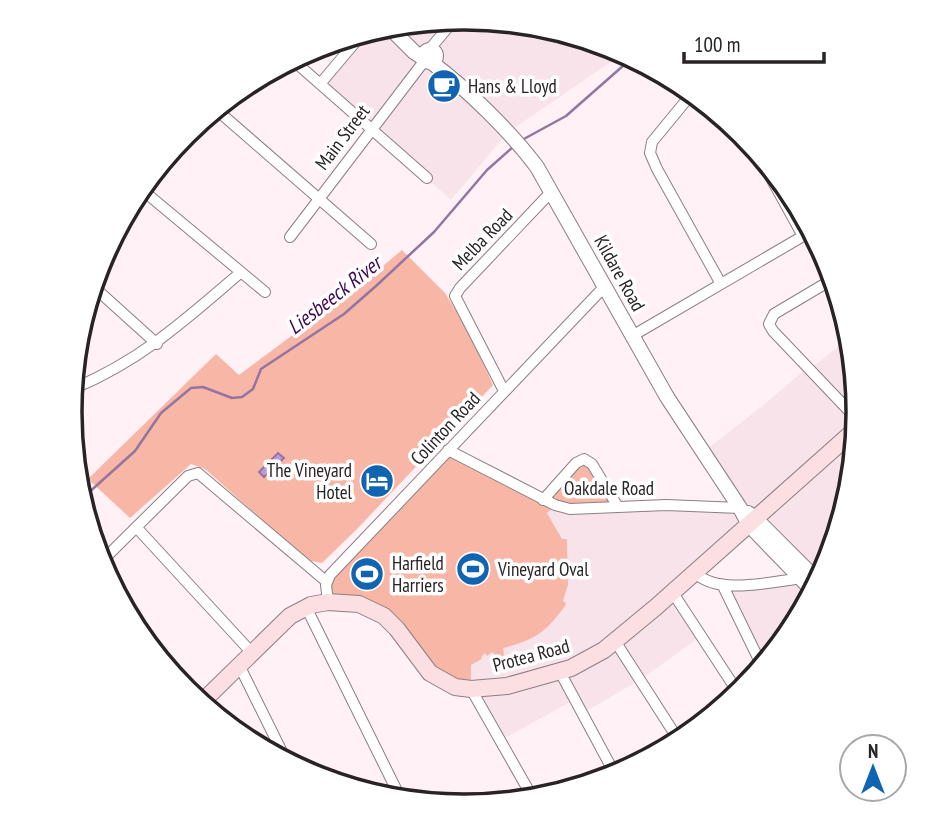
<svg xmlns="http://www.w3.org/2000/svg" width="929" height="824" font-family="'PT Sans Narrow',sans-serif">
	<rect width="100%" height="100%" fill="#fff1f6"/>
	<!-- built -->
	<path fill="#f8e3eb" d="M465,18L616,48L624,53L507,133L451,200L320,84L358,39Z
		M845,341L859,412L829,563L768,654L758,658L723,586L814,578L756,519L673,593L701,636L640,680L583,713L574,700L501,740L471,689V665L482,660L480,657L485,653L518,644L532,638L544,629L563,602L568,585L567,539H562L547,513L555,505L739,508L702,453L766,403L802,372L815,365Z"/>
	<!-- green -->
	<path fill="#f8b6a6" d="M402,250L445,293L469,332L493,385L358,528L322,563L311,561L294,548L205,469L191,464L130,518L88,479L216,354L239,375L364,282Z
		M448,450L543,499L586,460L618,507L555,506L547,513L562,539H567L568,585L563,601L566,603L565,606C547,630 537,640 503,648L504,655L499,659L492,652L487,656L485,653L481,657L482,659L471,665V689L451,685L387,619L328,602V579Z"/>
	<!-- water -->
	<path fill="#c198d7" stroke="#9375a2" stroke-width="2" d="M278,453L284,458L264,477L259,472Z"/>
	<g fill="none" stroke-linecap="round" stroke-linejoin="round">
		<!-- stream -->
		<path stroke="#9375a2" stroke-width="2.5" d="M522,140L566,116L632,58
			M86,495L135,451L161,413L191,388L203,387L232,398L242,397L253,389L261,369L344,314L376,286L434,232L487,170L514,146"/>
		<!-- minor casing -->
		<g stroke="#8b7f83" stroke-width="12">
			<path id="minor" d="M429,50L454,20
				M294,61L427,178
				M320,84L358,39
				M689,97L652,142L650,153L657,169L721,284
				M218,111L371,244
				M756,151L803,236
				M146,193L265,292
				M290,237L425,60
				M833,279L774,314L769,324L773,331L853,415L858,417
				M95,288L157,344
				M632,336L810,232
				M75,388C143,359 185,320 240,273
				M504,391L455,296L460,288L552,191
				M448,450L555,505L570,509L666,505L740,508
				M543,500L576,463L584,459L592,464L618,507
				M137,528L252,653
				M100,563L188,476L198,473L327,582
				M695,573C720,596 772,581 804,578
				M723,586L761,664
				M673,593L739,694
				M328,602L326,585L330,575L605,286
				M306,607L398,793
				M615,641L676,736
				M239,665L285,758
				M560,672L616,776
				M471,689L530,793"/>
		</g>
		<!-- tertiary casing -->
		<g stroke="#8b7f83" stroke-width="16">
			<path id="tertiary" d="M394,32L414,52L423,58
				M424 56a6 6 0 1 1 12 0a6 6 0 1 1-12 0Z
				M431,62C466,88 511,132 537,167L667,397L740,508L749,525L811,589
				M748,513L756,519L817,580"/>
		</g>
		<!-- secondary casing -->
		<g stroke="#8b7f83" stroke-width="18">
			<path id="secondary" d="M202,702L290,616L311,605L328,602L359,604L384,616L397,629L430,673L455,687L471,689L507,686L571,668L604,650L656,607L856,429"/>
		</g>
		<!-- minor -->
		<use href="#minor" stroke="#fff" stroke-width="10"/>
		<!-- tertiary -->
		<use href="#tertiary" stroke="#fff" stroke-width="14"/>
		<!-- secondary -->
		<use href="#secondary" stroke="#fcdfe2" stroke-width="16"/>
	</g>
	<!-- icons -->
	<defs>
		<g id="cafe-disc" transform="scale(1.75)"><circle r="9.5" fill="#1164b2" stroke="#fff"/><path d="M-5.5-4.5H6V0H3Q3 3.5 0 3.5H-2.5Q-5.5 3.5-5.5 0ZM3-3.2v2h1.7v-2ZM-6 4.5H4V6H-6Z" fill="#fff"/></g>
		<g id="hotel-disc" transform="scale(1.75)"><circle r="9.5" fill="#1164b2" stroke="#fff"/><path d="M-6-4.5h1.5V1H6V5H4.5V3h-9V5H-6ZM-4 0a1.8 1.8 0 1 1 3.6 0ZM.5 0V-2.5h3Q6-2.5 6 0Z" fill="#fff"/></g>
		<g id="stadium-disc" transform="scale(1.75)"><circle r="9.5" fill="#1164b2" stroke="#fff"/><path d="M0-5a6.5 5 0 1 0 0 10a6.5 5 0 1 0 0-10ZM-3.5-1.8h7v3.6h-7Z" fill="#fff"/></g>
	</defs>
	<g fill-rule="evenodd">
		<use href="#cafe-disc" x="444" y="86"/>
		<use href="#hotel-disc" x="377" y="481"/>
		<use href="#stadium-disc" x="473" y="569"/>
		<use href="#stadium-disc" x="367" y="574"/>
	</g>
	<g text-anchor="middle" dominant-baseline="central" stroke-width="7" stroke-linejoin="round" paint-order="stroke">
		<!-- poi labels -->
		<g font-size="19" fill="#282325" stroke="#fff" text-anchor="start">
			<text x="468" y="86">Hans &amp; Lloyd</text>
			<text x="352" y="470" text-anchor="end">The Vineyard<tspan x="352" dy="22">Hotel</tspan></text>
			<text x="392" y="563">Harfield<tspan x="392" dy="22">Harriers</tspan></text>
			<text x="498" y="569">Vineyard Oval</text>
		</g>
		<!-- street labels -->
		<g font-size="19" fill="#282325" stroke="#fff">
			<text transform="translate(342 137) rotate(-53)">Main Street</text>
			<text transform="translate(482 239) rotate(-46)">Melba Road</text>
			<text transform="translate(620 273) rotate(61)">Kildare Road</text>
			<text transform="translate(445 428) rotate(-47)">Colinton Road</text>
			<text x="609" y="488">Oakdale Road</text>
			<text transform="translate(531 655) rotate(-15)">Protea Road</text>
		</g>
		<!-- water labels -->
		<g font-size="21" font-style="italic" fill="#400956" stroke="#fff">
			<text transform="translate(334 295) rotate(-38)">Liesbeeck River</text>
		</g>
	</g>
	<!-- crop -->
	<path d="M0 0H929V824H0ZM82 412a382 382 0 1 1 764 0a382 382 0 1 1-764 0Z" fill="#fff" fill-rule="evenodd"/>
	<path fill="none" stroke="#282325" stroke-width="3.5" d="M82 412a382 382 0 1 1 764 0a382 382 0 1 1-764 0Z"/>
	<!-- north arrow -->
	<g transform="translate(873 768)"><circle r="33" fill="#ffffff" stroke="#a9a7a8" stroke-width="2"/>
	<path d="M0-5L12 26L0 18L-12 26Z" fill="#1164b2"/>
	<text y="-10" font-size="19" font-weight="bold" text-anchor="middle" fill="#282325">N</text>
	</g>
	<!-- scale -->
	<path d="M684 52v10h140v-10" fill="none" stroke="#282325" stroke-width="3.5"/>
	<text x="694" y="52" font-size="21" fill="#282325" stroke="#ffffff" stroke-width="5" paint-order="stroke">100 m</text>
</svg>
